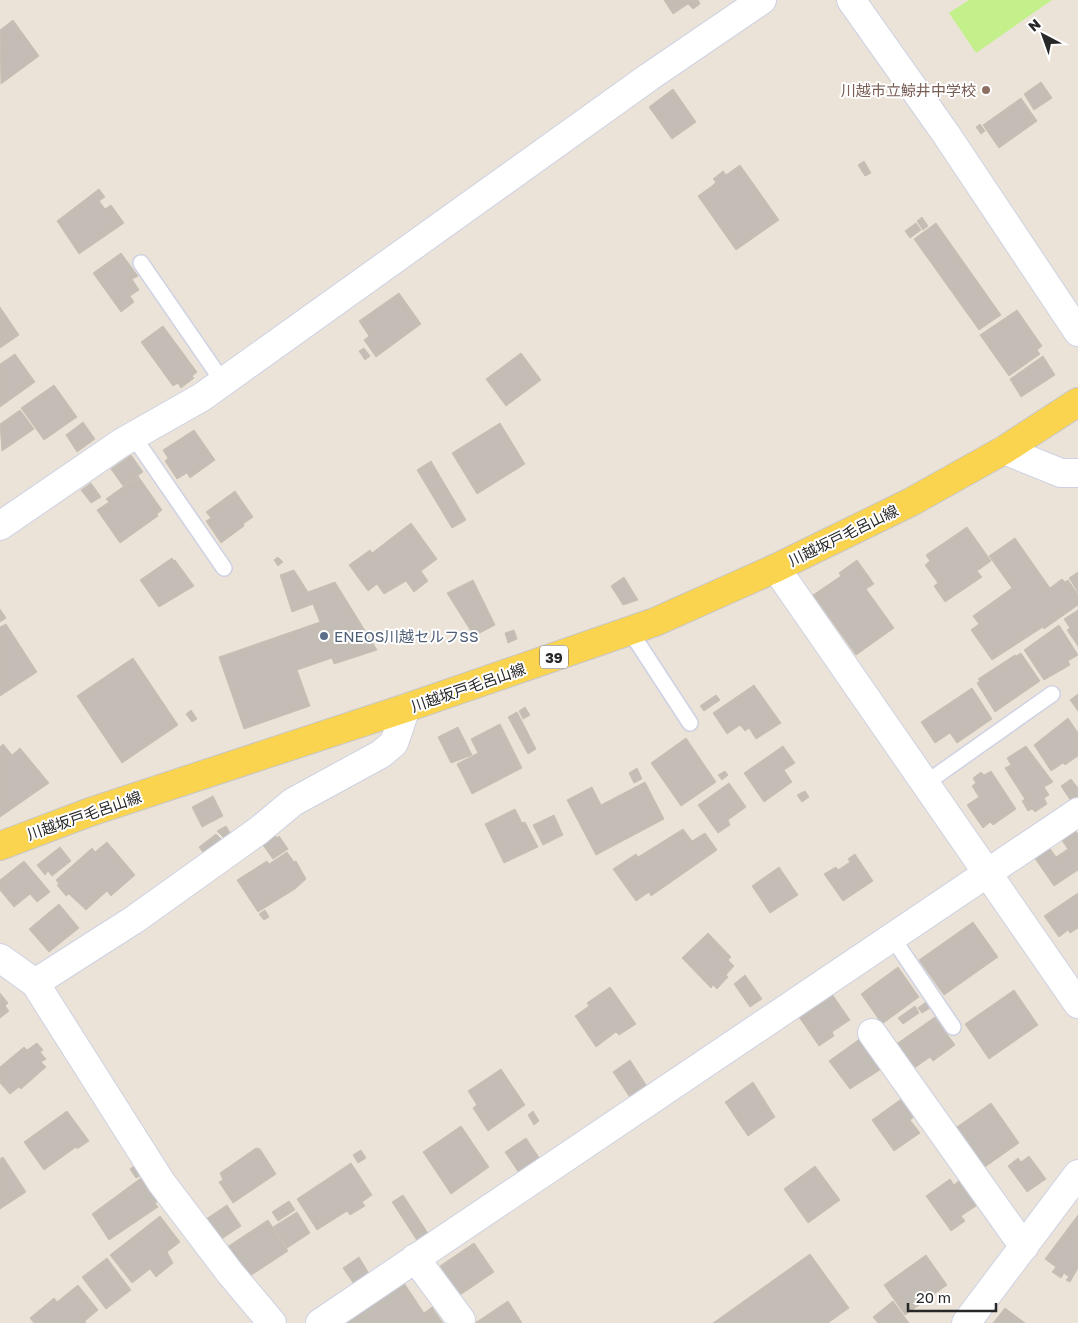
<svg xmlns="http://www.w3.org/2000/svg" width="1078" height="1323" font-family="'Golos Text','Noto Sans JP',sans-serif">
	<rect width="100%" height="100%" fill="#ece3d8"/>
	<!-- pitch -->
	<path fill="#c3f08a" d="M969,0H1052L976,53L949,13Z"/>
	<!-- building -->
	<path fill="#c3bdb5" stroke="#c7c0b2" d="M664,0H698L700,4L693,9L688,4L673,14Z
		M13,20L39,56L1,84L0,30Z
		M1041,82L1052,98L1034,110L1024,94Z
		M673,89L696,122L672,139L649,107Z
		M1021,98L1037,121L999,148L983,125Z
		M980,124L985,131L981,134L976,127Z
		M864,161L871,173L865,176L858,165Z
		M740,165L779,220L736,250L698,196L712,186L716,182L713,179L723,171L726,175Z
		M99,189L105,197L99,201L105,209L111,205L124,223L79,254L57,221Z
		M922,217L928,226L923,230L917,221Z
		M916,223L921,230L910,238L905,231Z
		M936,223L1001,315L979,330L914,239Z
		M121,253L138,276L132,279L139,290L130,296L134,302L121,312L93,273Z
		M399,293L421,324L376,357L364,340L369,336L359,321Z
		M0,307L19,335L0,348Z
		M1017,310L1042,346L1037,350L1040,354L1009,376L980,335Z
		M163,326L197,372L192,376L194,378L181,388L178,383L173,386L141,342Z
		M364,348L370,356L365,360L359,351Z
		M521,353L541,380L506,406L486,379Z
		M15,354L35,382L0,407V364Z
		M1043,356L1055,375L1021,397L1010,379Z
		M54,385L77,417L44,440L21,408Z
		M20,410L34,429L2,451L0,424Z
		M83,422L95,439L77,452L66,435Z
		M500,423L525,464L477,494L452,453Z
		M194,430L215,460L190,478L187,473L177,479L165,461L168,458L163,450Z
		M131,455L143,472L123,486L111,469Z
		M431,461L466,520L452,528L417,470Z
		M138,476L162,510L157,514L158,516L120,543L97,510L109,502L106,499Z
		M91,483L101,497L91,503L81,490Z
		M235,491L253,517L243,524L244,526L221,543L206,521L211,518L206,512Z
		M411,523L437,559L421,571L428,581L414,592L406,581L384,594L377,584L368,591L349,565L370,550L372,553Z
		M967,527L991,561L977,571L982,577L945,602L934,586L938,583L925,565L930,561L926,555Z
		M1015,538L1050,588L1062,579L1065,582L1068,580L1078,594V605L1044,629L1043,627L992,660L971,630L979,624L973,616L1012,588L989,556Z
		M278,557L283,562L278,566L274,560Z
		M172,558L174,561L175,560L194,586L159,607L140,580Z
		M857,560L874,584L866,589L894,628L856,655L813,595L841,576L839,573Z
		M294,570L308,592L335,582L377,650L334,664L332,658L297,670L310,706L244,729L219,657L320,622L313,604L292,612L280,575Z
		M1078,572V592L1069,578Z
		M624,577L638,600L623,605L611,586Z
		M473,580L495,625L474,636L447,593Z
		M0,609L6,618L0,622Z
		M1078,610V646L1067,630L1070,628L1064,619Z
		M6,624L37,672L0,696V627Z
		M1059,625L1078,655L1068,661L1070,665L1044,680L1024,650Z
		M514,630L517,639L508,643L505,633Z
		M1021,653L1040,681L995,712L977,683L980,681L978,679L1015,655L1016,656Z
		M133,658L178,725L122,763L77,696Z
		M754,685L781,723L756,739L749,728L745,731L740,725L727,734L713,713Z
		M972,688L992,719L957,743L950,733L935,743L921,722Z
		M1078,694V711L1070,700Z
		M716,695L720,700L704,711L700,706Z
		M525,707L530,715L523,719L519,711Z
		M191,710L197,719L192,722L186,714Z
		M517,712L536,749L528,754L508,717Z
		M1068,718L1078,733V756L1065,765L1063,763L1051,771L1034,745Z
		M500,724L522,768L472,794L457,764L478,753L471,739Z
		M458,727L472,755L451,763L438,737Z
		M686,738L716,782L681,806L651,763Z
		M3,744L12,755L20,748L49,783L0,817V747Z
		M783,746L795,763L784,770L792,782L764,802L744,773Z
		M1026,746L1053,782L1044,787L1049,795L1044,798L1047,804L1035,812L1032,809L1028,811L1022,801L1025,799L1005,768L1011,765L1007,758Z
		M637,768L642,779L634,783L629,773Z
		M725,771L728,775L722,780L718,775Z
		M991,771L1016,809L993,825L990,822L983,828L967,805L979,797L972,786L976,783L973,778L981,772L984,775Z
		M1071,779L1078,788V796L1071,801L1061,786Z
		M645,782L664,819L596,855L567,800L592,787L601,805Z
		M729,783L746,807L728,820L730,825L718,833L698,805Z
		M805,791L809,797L802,802L797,795Z
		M213,796L223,816L202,827L192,807Z
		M515,809L522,823L525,822L538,847L504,863L485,824Z
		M554,815L563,835L543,845L533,825Z
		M226,826L232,836L226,840L217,831Z
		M683,829L692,841L705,833L717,850L651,896L649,892L636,901L613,869L636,854L638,857Z
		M1075,830L1078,834V870L1054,886L1034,857L1049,847L1056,857L1068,849L1061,839Z
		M273,832L277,838L279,836L288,849L273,859L260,841Z
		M216,834L223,841L205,855L199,847Z
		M107,842L135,875L111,896L107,891L86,910L69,894L66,896L57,885L59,884L56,880L92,848L95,852Z
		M60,847L71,861L52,876L48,871L45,875L37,865Z
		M287,852L294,862L296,861L306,879L295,889L258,912L237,880L267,861L269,864Z
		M855,854L873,881L843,901L824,874L836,867L838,870L850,862L848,859Z
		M24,861L50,892L37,902L30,894L14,907L0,890V880Z
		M779,867L798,895L770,913L752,886Z
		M1078,893V928L1070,933L1068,930L1059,937L1044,916Z
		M59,904L79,928L49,952L29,929Z
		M265,910L269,917L264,920L259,914Z
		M973,922L998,957L944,995L919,960Z
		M708,933L731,957L728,960L734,966L726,975L728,977L717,989L713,985L711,988L682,958Z
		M898,967L919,997L882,1024L861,994Z
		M745,975L762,999L750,1007L734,984Z
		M610,987L636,1024L619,1035L616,1032L596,1047L575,1016L589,1006L587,1003Z
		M1014,990L1038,1025L989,1059L965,1024Z
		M0,993L8,1003L5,1006L9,1011L0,1018Z
		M832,994L850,1020L832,1032L834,1036L819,1046L799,1017Z
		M926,1002L930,1008L922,1013L918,1008Z
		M915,1006L919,1013L903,1024L898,1018Z
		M935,1017L955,1045L933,1061L930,1057L913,1069L895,1045Z
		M861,1038L883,1068L850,1089L829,1061Z
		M37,1043L43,1050L40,1052L46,1059L41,1062L46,1067L21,1089L19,1087L10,1094L0,1083V1067L24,1047L27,1050Z
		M630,1060L650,1091L633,1102L613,1072Z
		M501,1069L525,1105L488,1131L473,1108L477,1105L468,1091Z
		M753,1082L775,1117L748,1136L725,1102Z
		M904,1097L916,1115L910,1120L920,1133L894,1151L872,1120Z
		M991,1103L1019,1143L982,1169L954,1129Z
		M67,1111L89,1141L77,1149L76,1147L44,1170L24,1142Z
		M533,1111L539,1121L534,1125L528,1115Z
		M461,1126L489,1167L451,1194L423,1152Z
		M526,1138L540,1159L519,1173L505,1152Z
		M256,1148L260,1149L276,1174L233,1203L219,1182L223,1180L220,1173Z
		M361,1150L366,1158L358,1163L353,1155Z
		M1029,1156L1046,1179L1027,1192L1008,1166L1018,1158L1021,1162Z
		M3,1157L26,1192L0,1209V1159Z
		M351,1163L372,1195L362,1202L365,1206L350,1215L347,1211L317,1230L297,1199Z
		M137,1164L143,1174L136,1178L130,1169Z
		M815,1166L840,1200L808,1223L784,1189Z
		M141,1178L158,1201L155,1203L158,1207L109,1240L92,1214Z
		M950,1179L954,1185L961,1179L979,1204L961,1216L965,1221L951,1231L926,1196Z
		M403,1195L431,1238L420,1245L392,1202Z
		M289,1201L295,1210L278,1221L272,1212Z
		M227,1205L241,1226L220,1240L206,1219Z
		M297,1212L310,1233L287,1248L273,1227Z
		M1078,1215V1268L1070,1282L1066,1280L1069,1277L1064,1273L1061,1278L1052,1272L1056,1267L1045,1259Z
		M160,1216L180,1242L167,1252L173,1263L156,1277L150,1269L132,1283L110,1255Z
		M268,1220L288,1251L247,1278L227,1247Z
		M474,1243L494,1272L460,1295L440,1266Z
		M810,1254L849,1308L828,1323H713Z
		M926,1255L947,1285L905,1315L884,1285Z
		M359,1257L371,1277L356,1287L343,1268Z
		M107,1258L131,1290L106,1309L82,1277Z
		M404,1283L424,1313L432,1307L443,1323H344Z
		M78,1285L98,1310L85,1321L86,1323H34L30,1318L54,1298L57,1302Z
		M508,1301L522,1323H475Z
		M893,1301L909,1323H878L873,1317Z
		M1005,1308L1025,1323H993Z"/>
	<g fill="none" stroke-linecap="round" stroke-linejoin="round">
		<!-- service casing -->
		<g stroke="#cdd1e3" stroke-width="18">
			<path id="service" d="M141,263L223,382
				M133,436L224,568
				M630,631L690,723
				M926,783L1052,694
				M892,937L953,1027"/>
		</g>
		<!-- minor casing -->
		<g stroke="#cdd1e3" stroke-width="30">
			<path id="minor" d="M1004,450L1061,473H1078
				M0,526L121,443L202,397L649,77L762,0
				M776,568L1078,1004
				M0,958L35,983L161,1182L230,1273L272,1323
				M35,983L135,919L258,831L293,802L381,754L394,743L406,708
				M872,1033L1024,1247
				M415,1258L461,1320
				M320,1323L1078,812"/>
		</g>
		<!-- tertiary casing -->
		<g stroke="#cdd1e3" stroke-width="30">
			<path id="tertiary" d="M851,0L946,134L1078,332
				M966,1323L1078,1174"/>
		</g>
		<!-- primary casing -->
		<g stroke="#c7c7c7" stroke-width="30">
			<path id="primary" d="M0,846L90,812L406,708L655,622L776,568L911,502L1004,450L1078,402"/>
		</g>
		<!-- service -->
		<use href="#service" stroke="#fff" stroke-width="15"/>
		<!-- minor -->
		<use href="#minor" stroke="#fff" stroke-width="28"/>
		<!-- tertiary -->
		<use href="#tertiary" stroke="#fff" stroke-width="28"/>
		<!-- primary -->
		<use href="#primary" stroke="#fad44e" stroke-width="28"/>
	</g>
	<!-- markers -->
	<circle fill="#8d6e63" stroke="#fff" stroke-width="2" cx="986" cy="90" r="5"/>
	<circle fill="#5c6f8a" stroke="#fff" stroke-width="2" cx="324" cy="636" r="5"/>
	<g text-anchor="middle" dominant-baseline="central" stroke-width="4" stroke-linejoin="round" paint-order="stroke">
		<!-- shield labels -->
		<rect fill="#fff" stroke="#686868" stroke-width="1" x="540" y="645.5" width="28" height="23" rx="4"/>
		<g font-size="14" font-weight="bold" fill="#282828">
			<text x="554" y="657">39</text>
		</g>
		<!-- education labels -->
		<g font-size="15" fill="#785e54" stroke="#fff" text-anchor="end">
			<text x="976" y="90">川越市立鯨井中学校</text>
		</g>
		<!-- street labels -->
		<g font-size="15" fill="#282828" stroke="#fff">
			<text transform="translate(843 535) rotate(-26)">川越坂戸毛呂山線</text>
			<text transform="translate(468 687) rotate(-19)">川越坂戸毛呂山線</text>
			<text transform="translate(84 815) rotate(-19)">川越坂戸毛呂山線</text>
		</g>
		<!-- service labels -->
		<g font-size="15" fill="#4e5e75" stroke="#fff" text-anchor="start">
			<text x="334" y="636">ENEOS川越セルフSS</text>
		</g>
	</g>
	<!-- north arrow -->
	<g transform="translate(1043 35) rotate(319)" stroke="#ffffff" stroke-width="4" paint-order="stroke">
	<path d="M0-4L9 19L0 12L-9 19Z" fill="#282828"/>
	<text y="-8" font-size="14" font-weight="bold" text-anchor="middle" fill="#282828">N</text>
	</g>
	<!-- scale -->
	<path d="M908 1303v8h88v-8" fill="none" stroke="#282828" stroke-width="2.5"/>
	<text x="916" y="1303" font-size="15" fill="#282828" stroke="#ffffff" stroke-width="4" paint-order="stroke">20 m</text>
</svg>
